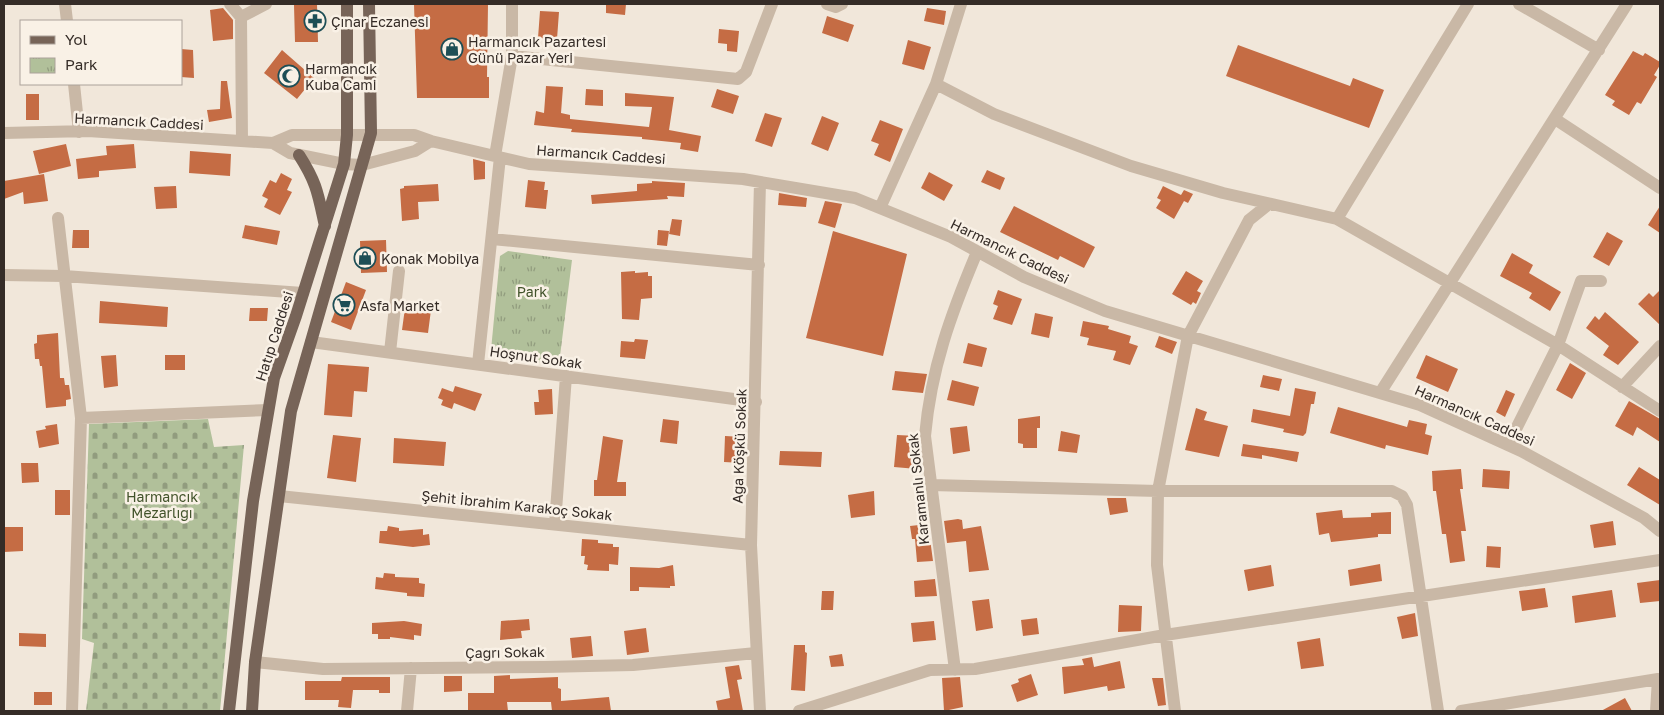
<svg xmlns="http://www.w3.org/2000/svg" width="1664" height="715" font-family="'Golos Text',sans-serif">
	<defs>
		<pattern id="cemetery-stones" width="16" height="16" patternUnits="userSpaceOnUse" patternTransform="scale(1.25)"><rect width="16" height="16" fill="#b1c09a"/><path d="M2 7V4a2 2 0 0 1 4 0v3zM10 15v-3a2 2 0 0 1 4 0v3z" fill="#919c7e"/></pattern>
		<pattern id="park-tufts" width="24" height="20" patternUnits="userSpaceOnUse" patternTransform="scale(1.25)"><rect width="24" height="20" fill="#b1c09a"/><path d="M3 7l-1-3M5 7V3M7 7l1-3M15 17l-1-3M17 17v-4M19 17l1-3" fill="none" stroke="#919c7e"/></pattern>
	</defs>
	<rect width="100%" height="100%" fill="#f1e7da"/>
	<!-- cemetery -->
	<path fill="url(#cemetery-stones)" d="M208,419L214,447L244,445L220,711H86L94,643L82,639L89,424Z"/>
	<!-- park -->
	<path fill="url(#park-tufts)" d="M508,251L572,260L559,364L497,359L491,350L500,256Z"/>
	<!-- building -->
	<path fill="#c56c44" d="M317,4L318,42H295L294,5Z
		M414,4H488L487,77H489V98H417Z
		M606,4H626L625,15L606,13Z
		M223,8L233,20V39L213,41L210,10Z
		M927,8L946,11L944,25L924,21Z
		M540,11L559,12L557,39L538,38Z
		M827,16L854,25L848,42L822,33Z
		M719,29L739,31L737,52L727,51V44L718,43Z
		M908,40L931,47L924,70L902,64Z
		M1238,45L1350,86L1353,78L1384,90L1369,128L1226,76Z
		M181,49L193,50L194,78L181,77Z
		M282,50L314,78L297,99L264,73Z
		M1633,51L1643,56L1645,53L1660,62V65L1654,75L1657,77L1641,104L1637,102L1629,115L1612,105L1615,101L1605,95Z
		M221,81H227L232,118L209,122L207,110L220,109Z
		M546,86L563,87L561,113L570,115V119L649,127L652,107L625,106V93L674,97L669,130L701,136L698,152L680,149L681,143L642,139V137L571,132L572,129L534,125L536,111L544,113Z
		M586,89L603,90V106L585,105Z
		M717,89L739,96L733,114L711,107Z
		M26,94H39V120H26Z
		M765,113L782,118L772,147L755,141Z
		M822,116L839,123L828,151L811,144Z
		M880,120L903,129L890,162L874,155L879,144L871,141Z
		M66,144L71,166L39,174L33,151Z
		M134,144L136,168L99,171V177L78,179L76,159L107,155L106,146Z
		M190,151L231,154L230,176L189,173Z
		M473,159L485,162V179L474,180Z
		M987,170L1005,178L1000,190L981,182Z
		M929,172L953,185L944,201L921,188Z
		M281,173L292,179L287,190L292,192L280,215L264,207L268,199L262,196L270,180L276,183Z
		M44,174L48,201L24,204L23,192L4,199V181Z
		M528,180L545,182L544,190H548L546,209L525,207Z
		M652,181L685,183L684,197L667,196L668,199L592,204L591,195L637,191V184L652,183Z
		M438,184L439,201L418,202L419,219L402,221L400,189L404,188V186Z
		M176,186L177,208L156,209L154,187Z
		M1163,186L1181,195L1184,190L1193,194L1188,203L1184,201L1174,219L1156,208L1161,200L1157,198Z
		M779,193L807,198L806,207L778,205Z
		M825,201L842,204L835,228L818,223Z
		M1014,206L1095,247L1084,268L1060,256L1058,260L1000,232Z
		M1660,206V233L1648,225Z
		M672,219L682,220L680,236L669,234Z
		M245,225L280,231L277,245L242,238Z
		M73,230H89V248H72Z
		M658,230L669,231L667,246L657,245Z
		M833,231L907,254L883,356L806,338Z
		M1607,232L1623,241L1609,266L1593,257Z
		M386,240L387,272L361,273L360,241Z
		M1512,253L1533,265L1529,273L1561,292L1550,311L1529,298L1532,293L1500,276Z
		M635,271V273L648,272V276H652V298L641,299L639,320L622,319L621,272Z
		M1186,271L1203,281L1197,291L1201,293L1196,304L1193,302L1191,305L1172,294Z
		M346,282L366,290L351,330L331,322Z
		M998,290L1022,299L1012,325L993,319L998,306L993,304Z
		M1660,290V325L1638,304L1649,293L1653,297Z
		M100,301L168,307L167,327L99,323Z
		M250,308H268L267,321H249Z
		M405,308L431,310L428,333L402,330Z
		M1605,312L1639,342L1618,365L1603,355L1609,346L1586,328L1595,316L1599,320Z
		M1035,313L1053,317L1049,338L1031,334Z
		M1083,321L1109,326L1108,329L1131,336L1129,343L1138,346L1130,365L1113,360L1116,351L1087,345L1089,338L1080,336Z
		M58,333L60,378H64L65,385H69L71,399L66,400V406L46,408L42,366H40L39,359H35L34,344L37,343V335Z
		M1159,336L1177,342L1172,354L1155,347Z
		M635,339L648,340L645,359L620,357L621,341L634,342Z
		M968,343L987,348L982,367L963,363Z
		M116,355L118,386L104,388L101,356Z
		M165,355H185V370H165Z
		M1426,355L1458,369L1448,392L1416,378Z
		M1570,363L1586,373L1572,399L1556,390Z
		M328,364L369,367L367,392L354,391L352,417L324,415Z
		M895,371L927,374L923,393L892,390Z
		M1263,375L1282,379L1279,391L1260,387Z
		M952,380L979,387L974,406L947,400Z
		M455,386L482,394L475,411L454,403L452,409L441,405L443,400L438,398L442,388L453,392Z
		M1295,388L1316,392L1314,404H1311L1306,433L1303,436L1283,432L1284,429L1251,422L1253,409L1290,416Z
		M552,389L553,414L535,415L534,402H539L538,390Z
		M1506,390L1515,394L1505,417L1496,412Z
		M1629,401L1660,419V442L1637,427L1633,436L1615,426Z
		M1338,407L1407,427L1409,420L1427,424L1425,434L1432,436L1428,455L1386,445L1385,449L1330,433Z
		M1196,408L1207,412L1204,420L1228,426L1219,457L1185,450Z
		M1040,416V428H1037V448H1023V444L1018,443V419Z
		M663,419L679,421L677,444L660,442Z
		M57,424L59,444L39,448L36,431L46,429L45,426Z
		M967,426L970,451L953,454L950,428Z
		M1061,431L1080,435L1077,453L1058,451Z
		M333,435L361,438L356,482L327,478Z
		M897,435L917,436V469L894,467Z
		M603,436L623,440L617,482H626V496H594V480H597Z
		M725,436L743,437L742,463L724,462Z
		M394,438L446,442L444,466L393,463Z
		M1243,444L1299,452L1297,462L1262,455V459L1241,456Z
		M780,451L822,452L821,467L779,465Z
		M21,463H38L39,482L22,483Z
		M1639,467L1660,480V505L1627,485Z
		M1461,469L1463,489H1460L1466,531H1461L1465,561L1450,563L1446,534H1442L1436,491H1433L1432,471Z
		M1483,469L1510,471L1509,489L1482,487Z
		M55,490H70V515H55Z
		M874,491L875,515L851,518L848,495Z
		M1107,498H1126L1128,512L1110,515Z
		M1342,510L1343,518L1371,517V513L1391,512V534H1378V537L1331,542L1329,533L1319,535L1316,513Z
		M958,519L962,520L963,529L981,526L989,570L969,572L966,541L947,543L944,521Z
		M1613,521L1616,545L1594,548L1590,525Z
		M928,524L933,561L917,562L915,539H912L910,526Z
		M388,526L399,528V531L423,529V535L429,534L430,545L413,547L379,543L380,531H387Z
		M4,527H23V551L4,552Z
		M582,539L598,540V543L613,544V547H619L618,565L609,564V571L587,570L588,565L584,564L585,556H581Z
		M1487,546L1501,547L1500,568L1486,567Z
		M1380,564L1382,581L1350,586L1348,570Z
		M673,565L675,586H670V588L639,587V591H630V567L659,568Z
		M1271,565L1274,586L1248,591L1244,570Z
		M384,573L395,574V577L419,578V583L425,584L424,597L407,596V593L375,589L376,577L383,578Z
		M935,579L937,596L915,597L914,581Z
		M1660,580V601L1640,603L1637,583Z
		M1545,588L1548,607L1522,611L1519,591Z
		M1612,590L1616,617L1575,623L1572,596Z
		M822,591H834L833,610H821Z
		M989,599L993,628L976,631L972,601Z
		M1119,605L1142,606L1141,631L1118,632Z
		M1415,613L1418,636L1402,639L1397,617Z
		M1037,618L1039,634L1023,636L1021,620Z
		M529,619L530,630L521,631L522,638L500,640L501,621Z
		M404,621L422,624L421,636L414,635V640L390,637V639H378V634H372V623Z
		M934,621L936,640L913,642L911,623Z
		M646,628L649,652L627,655L624,631Z
		M19,633L46,634V647L19,646Z
		M591,636L593,656L572,658L570,638Z
		M1320,638L1324,666L1301,669L1297,642Z
		M794,645H805V652L807,653L805,691L791,690Z
		M842,654L844,666L831,667L829,656Z
		M1092,657L1094,667L1120,661L1125,688L1108,691L1107,686L1064,694L1062,667L1084,665L1082,659Z
		M739,665L742,679L737,680L743,711H718L716,701L730,698L725,667Z
		M1031,674L1038,695L1017,702L1011,685L1019,682L1018,679Z
		M510,675V679L558,677V688L561,689V701L609,697L611,711H552L551,702H507L508,711H468V693H494V676Z
		M444,676H462V691L444,692Z
		M342,677H390V693H379V690H353L351,708L338,707L339,700H305V681H341Z
		M960,677L963,707L944,711L942,678Z
		M1152,678H1163L1166,705L1158,706Z
		M34,692H52V705H34Z
		M1625,698L1632,711H1601Z"/>
	<g fill="none" stroke-linecap="round" stroke-linejoin="round">
		<!-- minor -->
		<path stroke="#c9b8a6" stroke-width="12" d="M65,4L67,21
			M230,4L241,17
			M827,4L836,7L842,4
			M1519,4L1599,50
			M512,56L738,79L746,72L772,4
			M74,84L79,132
			M936,84L994,114L1131,166L1223,193L1337,219L1558,345L1660,411
			M1555,119L1660,188
			M4,133L88,131L273,143L292,135H414L431,141L529,164L743,179L855,198L951,237L1024,277L1105,311L1420,405L1521,451L1644,518L1660,531
			M242,141L241,17L266,4
			M273,143L290,153L344,164L362,165L415,151L431,141
			M495,156L512,56V4
			M880,208L936,84L961,4
			M58,218L81,418L72,711
			M1337,219L1468,4
			M492,239L759,265
			M4,275L64,276L303,293
			M311,342L756,402
			M390,352L399,271
			M478,364L500,157
			M1622,387L1660,346
			M1380,393L1627,4
			M81,418L268,410
			M1508,445L1558,345L1581,281H1601
			M931,485L1158,491H1392L1402,496L1407,505L1438,711
			M279,496L751,545
			M555,524L566,376
			M255,662L323,669L544,667L633,665L756,653
			M955,670L925,436C931,368 951,314 977,252
			M407,711L411,668
			M760,711L751,545L760,182
			M799,711L930,670L975,669L1165,635L1660,560
			M1175,711L1157,565L1158,491L1188,336L1249,220L1269,204
			M1461,711L1658,679L1656,711"/>
		<!-- major -->
		<path stroke="#776458" stroke-width="12" d="M299,155C317,183 318,194 325,226
			M229,711L253,501L274,378L296,316L344,164L347,135V4
			M252,711L255,662L291,411L371,133L369,4"/>
	</g>
	<!-- icons -->
	<defs>
		<g id="pharmacy-ring" transform="scale(1.125)"><circle r="9.5" fill="#f9f1e6" stroke="#1d4e56" stroke-width="1.5"/><path d="M-2-6h4v4h4v4h-4v4h-4v-4h-4v-4h4Z" fill="#1d4e56"/></g>
		<g id="shop-ring" transform="scale(1.125)"><circle r="9.5" fill="#f9f1e6" stroke="#1d4e56" stroke-width="1.5"/><path d="M-5-2.5h2.3a2.7 3.5 0 0 1 5.4 0H5L5.5 6h-11ZM-1.5-2.5h3a1.5 2.3 0 0 0-3 0Z" fill="#1d4e56"/></g>
		<g id="mosque-ring" transform="scale(1.125)"><circle r="9.5" fill="#f9f1e6" stroke="#1d4e56" stroke-width="1.5"/><path d="M3.5-4.9A6 6 0 1 0 3.5 4.9A5 5 0 1 1 3.5-4.9Z" fill="#1d4e56"/></g>
		<g id="supermarket-ring" transform="scale(1.125)"><circle r="9.5" fill="#f9f1e6" stroke="#1d4e56" stroke-width="1.5"/><path d="M-6-5.5h2.5l.6 2H6L4.5 2H-2.5L-4.4-4H-6ZM-1.5 3.2a1.3 1.3 0 1 0 .1 0ZM3 3.2a1.3 1.3 0 1 0 .1 0Z" fill="#1d4e56"/></g>
	</defs>
	<g fill-rule="evenodd">
		<use href="#pharmacy-ring" x="315" y="21"/>
		<use href="#shop-ring" x="452" y="49"/>
		<use href="#mosque-ring" x="289" y="76"/>
		<use href="#shop-ring" x="365" y="258"/>
		<use href="#supermarket-ring" x="344" y="305"/>
	</g>
	<g text-anchor="middle" dominant-baseline="central" stroke-width="5" stroke-linejoin="round" paint-order="stroke">
		<!-- poi labels -->
		<g font-size="14" fill="#352c27" stroke="#f9f1e6" text-anchor="start">
			<text x="331" y="21">Çınar Eczanesi</text>
			<text x="468" y="41">Harmancık Pazartesi<tspan x="468" dy="16">Günü Pazar Yeri</tspan></text>
			<text x="305" y="68">Harmancık<tspan x="305" dy="16">Kuba Cami</tspan></text>
			<text x="381" y="258">Konak Mobilya</text>
			<text x="360" y="305">Asfa Market</text>
		</g>
		<!-- street labels -->
		<g font-size="14" fill="#352c27" stroke="#f9f1e6">
			<text transform="translate(139 121) rotate(3)">Harmancık Caddesi</text>
			<text transform="translate(601 154) rotate(4)">Harmancık Caddesi</text>
			<text transform="translate(1010 251) rotate(26)">Harmancık Caddesi</text>
			<text transform="translate(274 336) rotate(-72)">Hatıp Caddesi</text>
			<text transform="translate(536 357) rotate(8)">Hoşnut Sokak</text>
			<text transform="translate(1475 415) rotate(24)">Harmancık Caddesi</text>
			<text transform="translate(739 446) rotate(-88)">Ağa Köşkü Sokak</text>
			<text transform="translate(918 489) rotate(-96)">Karamanlı Sokak</text>
			<text transform="translate(517 505) rotate(6)">Şehit İbrahim Karakoç Sokak</text>
			<text transform="translate(505 652) rotate(-1)">Çağrı Sokak</text>
		</g>
		<!-- park labels -->
		<g font-size="14" fill="#42532b" stroke="#f9f1e6">
			<text x="532" y="291">Park</text>
			<text x="162" y="496">Harmancık<tspan x="162" dy="16">Mezarlığı</tspan></text>
		</g>
	</g>
	<!-- border -->
	<rect width="1664" height="715" fill="none" stroke="#352c27" stroke-width="10"/>
	<!-- legend -->
	<rect x="20" y="20" width="162" height="65" fill="#f9f1e6" stroke="#aba29a"/>
	<rect x="30" y="36" width="25" height="8" fill="#776458" stroke="#aba29a"/>
	<text x="65" y="45" font-size="15" fill="#352c27">Yol</text>
	<rect x="30" y="58" width="25" height="15" fill="url(#park-tufts)" stroke="#aba29a"/>
	<text x="65" y="70" font-size="15" fill="#352c27">Park</text>
</svg>
